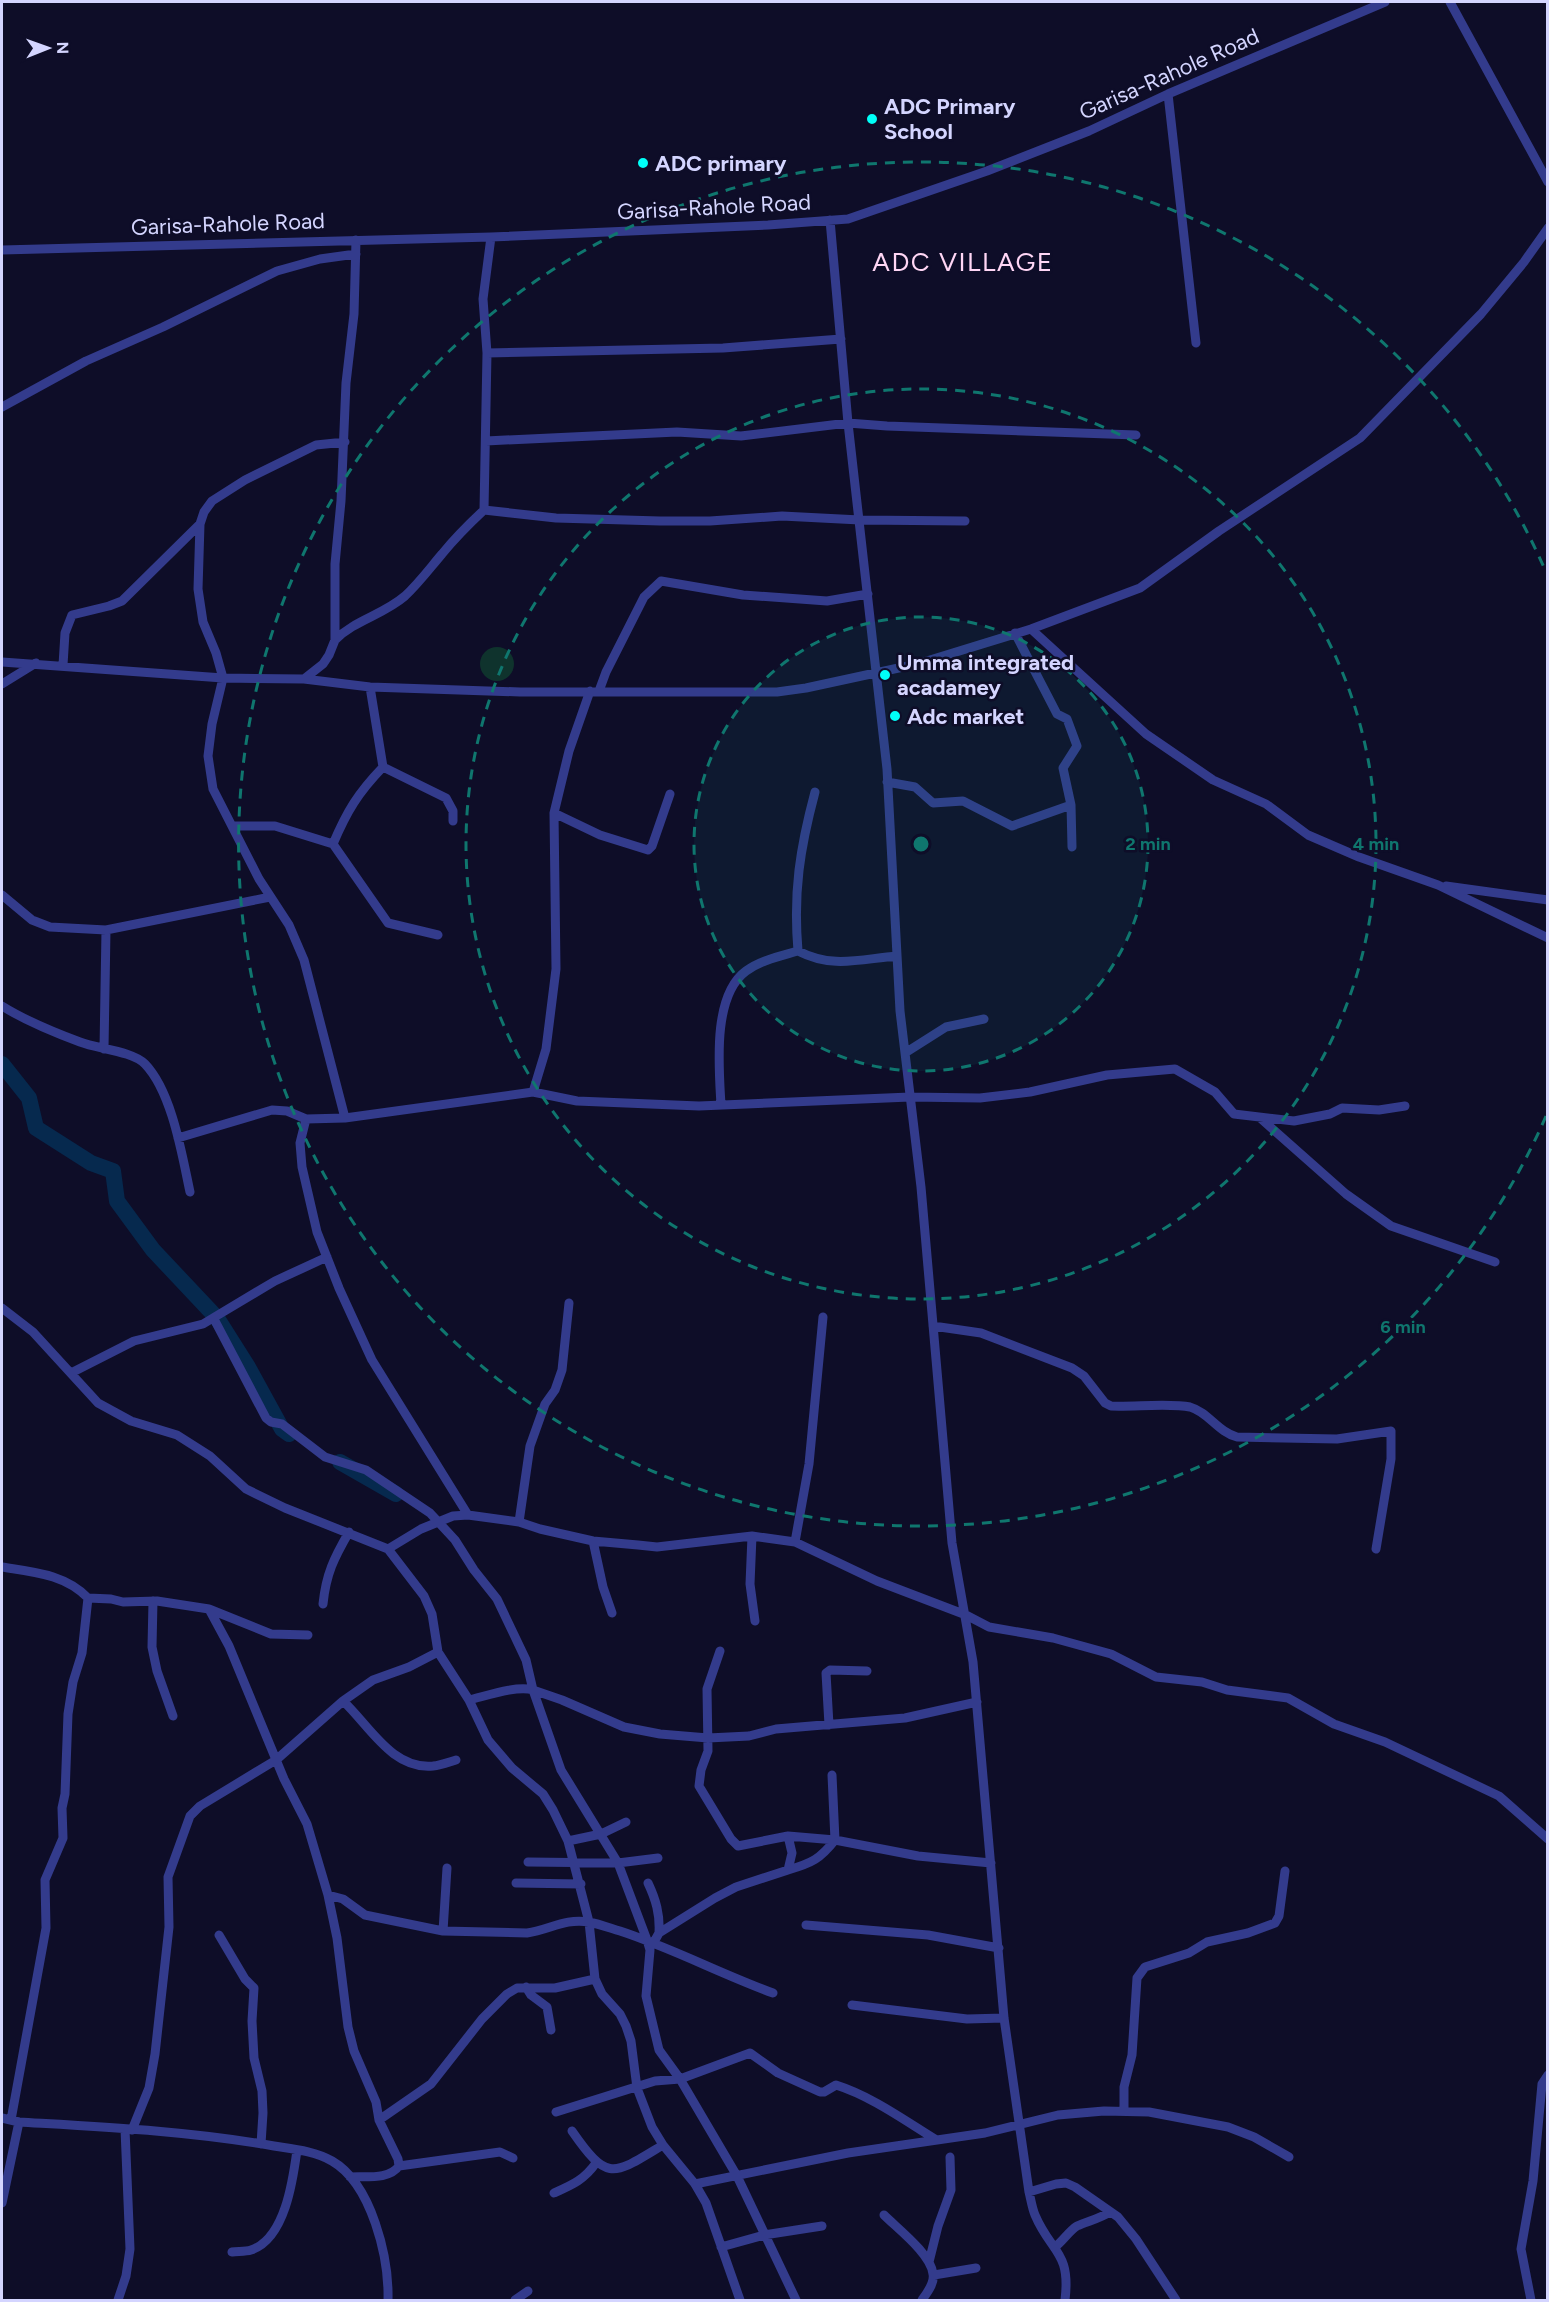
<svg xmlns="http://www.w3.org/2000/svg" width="1549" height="2302" font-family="Figtree,sans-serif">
	<rect width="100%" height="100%" fill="#0e0d28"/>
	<!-- green -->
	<path fill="#0f332d" d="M480 664a17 17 0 1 1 34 0a17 17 0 1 1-34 0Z"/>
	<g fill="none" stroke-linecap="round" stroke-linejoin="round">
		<!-- river -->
		<path stroke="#06294e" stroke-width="16" d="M2,1064L29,1098L36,1128L91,1163L113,1171L117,1201L153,1250L217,1318L248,1367L282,1429L289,1434
			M340,1462L396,1494"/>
		<!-- minor -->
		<path stroke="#333b8c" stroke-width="9" d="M1450,2L1548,182
			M1168,94L1196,343
			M830,220L848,423L887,769L900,1011L921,1187L952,1543L973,1662L1004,2018L1029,2192C1031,2200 1032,2208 1035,2215C1051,2253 1071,2251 1065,2300
			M2,250L491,237L768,225L848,219L987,171L1089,131L1168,94L1385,2
			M487,353L723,348L841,339
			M2,407L86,361L163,327L277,271L320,259L356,254
			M486,441L677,432L741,436L848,423L887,426L1136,435
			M345,442L316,445L245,480L212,501L204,512L200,524L198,589L203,622L216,653L223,678L212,724L208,756L213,789L259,879L289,925L304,960L345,1118L533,1092L577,1101L699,1106L910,1097L980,1098L1030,1092L1107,1075L1175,1069L1215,1092L1234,1114L1294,1121L1330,1114L1342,1108L1379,1110L1405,1106
			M484,510L487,353L483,299L491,237
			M1031,629L1146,734L1213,780L1266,804L1308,835L1359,857L1438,885L1548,938
			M335,640C355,620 383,615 405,596C419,583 430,568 442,554C455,538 469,524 484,510L556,518L660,521H710L782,516L860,520L965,521
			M2,662L223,678L304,679L370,687L520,692H777L806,688L917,664L1031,629L1140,588L1219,531L1360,438L1481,314L1524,262L1548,228
			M63,665L65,633L72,615L109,606L122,601L200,524
			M304,679L323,664L329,655L335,640V564L341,501L346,383L354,314L356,240
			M2,684L36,663
			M599,691L606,672L644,597L661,581L743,595L827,601L868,594
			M383,767L446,798L453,811V821
			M887,782L915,787L933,803L963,801L1012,826L1071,805L1063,768L1077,746L1067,719L1057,714L1015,633
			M815,792C800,848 793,892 798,951C833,969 860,959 897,956
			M1071,805L1072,847
			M554,813L600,835L648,850L652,846L670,794
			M232,826H275L333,844C347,811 358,793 383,767L370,687
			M333,844L388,923L438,935
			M1446,886L1548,900
			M2,895L32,920L50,927L106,930L270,897
			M2,1006C26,1021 53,1032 80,1042C98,1049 132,1051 145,1064C172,1092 182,1155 190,1192
			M104,1049L106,930
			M905,1053L946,1027L984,1019
			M533,1092L546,1049L556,969L554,813L569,751L590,691
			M721,1105C719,1068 712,996 746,971C761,960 781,956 798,951
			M1259,1117L1346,1194L1391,1226L1495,1262
			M306,1119L300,1143L302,1167L317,1232L339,1288L372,1360L468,1515
			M178,1138L272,1110L287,1111L306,1119L345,1118
			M2,1308L33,1332L98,1403L131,1421L177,1435L210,1456L246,1489L285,1508L388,1549L424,1596L432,1614L438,1652L469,1700L488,1740L512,1768L543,1794L553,1810L568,1841L589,1922L595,1979L602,1994L620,2014L626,2026L631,2041L637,2088L652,2127L663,2145L695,2184L706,2203L740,2300
			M214,1319L266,1418L271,1422L282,1424L325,1457L366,1470L430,1513L455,1540L474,1570L497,1599L526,1660L533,1690C517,1685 486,1696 469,1700
			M933,1326L981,1333L1072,1368L1084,1376L1105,1403L1111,1406C1133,1407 1171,1403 1190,1407C1208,1412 1218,1432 1237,1437L1337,1439L1391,1431V1459L1376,1549
			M71,1373L134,1341L203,1324L275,1281L327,1257
			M519,1522L530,1446L545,1404L555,1390L562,1370L569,1303
			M752,1536L750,1584L755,1621
			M593,1541L603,1587L612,1613
			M795,1542L809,1464L823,1317
			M388,1549L421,1529L453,1516L468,1515L519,1522L540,1529L593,1541L638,1545L657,1547L752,1536L795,1542L877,1581L966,1615L989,1627L1053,1638L1111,1654L1156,1677L1202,1682L1227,1690L1288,1698L1334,1724L1385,1742L1499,1796L1548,1839
			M2,1567C33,1572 65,1574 88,1598L82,1653L73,1682L68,1714L65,1794L62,1808L63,1838L45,1880L46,1928L11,2120
			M88,1598L111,1599L123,1602L157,1601L209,1609L229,1646L284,1779L307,1824L328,1895L337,1938L348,2027L354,2051L376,2102L379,2120L398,2159L399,2166C389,2180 366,2176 350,2177
			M153,1601L152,1647L157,1671L173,1716
			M323,1604C326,1574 334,1558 349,1532
			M209,1609L271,1634L308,1635
			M720,1651L707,1689L708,1751L701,1770L699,1786L731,1839L738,1846L788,1836L835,1840L918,1856L991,1863
			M343,1701C369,1725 392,1770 433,1766C441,1765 449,1762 456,1760
			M829,1725L826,1673L830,1670L867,1671
			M568,1841L601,1834L626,1822
			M528,1862L618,1863L658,1858
			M788,1870C812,1863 820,1859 835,1840L832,1775
			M516,1883L581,1884
			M648,1883C656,1900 660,1914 659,1933
			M328,1895L343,1899L365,1915L443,1931L527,1933C550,1930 564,1918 589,1922C599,1924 610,1928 620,1931C672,1948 721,1974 773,1993
			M806,1925L928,1935L999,1948
			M443,1931L447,1868
			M219,1935L245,1979L254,1988L252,2021L254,2058L262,2091L263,2113L261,2144
			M654,1942L659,1933L715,1898L736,1887L788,1870L792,1853L788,1836
			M526,1987L531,1995L547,2007L551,2030
			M852,2005L967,2019L1004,2018
			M1124,2111V2087L1132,2055L1137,1978L1145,1967L1189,1953L1207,1942L1248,1933L1275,1923L1279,1916L1285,1871
			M556,2112L655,2081L680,2079L750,2053L778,2073L820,2092H824L836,2085C871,2096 904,2120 935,2139
			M2,2118L19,2122C104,2127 190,2131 274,2146C293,2149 315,2151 332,2161C372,2184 389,2258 388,2300
			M379,2120L431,2084L482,2019L507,1994L517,1988H555L595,1979
			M132,2130L149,2088L155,2054L169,1927L168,1877L190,1816L200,1806L276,1760L343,1701L373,1680L409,1667L438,1652
			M572,2131C608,2183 613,2175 663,2145
			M399,2166L500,2152L513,2158
			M695,2184L848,2153L985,2133L1058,2115L1104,2111L1149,2112L1228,2127L1254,2137L1289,2157
			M1029,2192L1056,2184L1066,2183L1075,2187L1118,2217L1136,2239L1176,2300
			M554,2193C572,2185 584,2180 596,2163
			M2,2203L19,2122
			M884,2215C898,2229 931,2254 933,2274C935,2283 927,2293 922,2300
			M721,2247L764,2235L822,2226
			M1055,2247C1063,2241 1069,2231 1077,2226C1088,2221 1099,2219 1110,2212
			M232,2252C237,2251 245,2252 251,2250C285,2239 293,2180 297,2150
			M929,2262L938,2226L951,2190L950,2157
			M934,2275L976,2268
			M118,2300L126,2276L130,2249L125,2129
			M515,2300L528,2291
			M796,2300L737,2176L680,2079L659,2050L646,1996L650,1950L647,1940L618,1863L561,1770L533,1690L562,1700L624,1727L660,1734L708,1738L749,1736L776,1729L905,1718L977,1702
			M1531,2300L1521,2249L1533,2181L1542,2084L1548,2075"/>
	</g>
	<!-- distance rings -->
	<circle cx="921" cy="844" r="227" fill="#0f766e" fill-opacity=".12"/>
	<g fill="none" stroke="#0f766e" stroke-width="3" stroke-dasharray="10 8">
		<circle cx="921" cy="844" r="227"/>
		<circle cx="921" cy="844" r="455"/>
		<path d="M1546 1116A682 682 0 1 1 1546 572"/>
	</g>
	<!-- markers -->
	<g fill="#00fff8" stroke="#0e0d28" stroke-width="2">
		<circle cx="872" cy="119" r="6"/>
		<circle cx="643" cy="163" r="6"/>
		<circle cx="885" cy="675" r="6"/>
		<circle cx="895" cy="716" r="6"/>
	</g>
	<g text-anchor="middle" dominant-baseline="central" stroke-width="5" stroke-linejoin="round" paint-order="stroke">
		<!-- street labels -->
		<g font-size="22" fill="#d4d5ff" stroke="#0e0d28">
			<text transform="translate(1169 74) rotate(-24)">Garisa-Rahole Road</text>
			<text transform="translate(714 207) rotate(-3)">Garisa-Rahole Road</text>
			<text transform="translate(228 224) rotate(-2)">Garisa-Rahole Road</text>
		</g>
		<!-- poi labels -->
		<g font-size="22" font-weight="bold" fill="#d4d5ff" stroke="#0e0d28" text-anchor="start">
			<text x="884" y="106">ADC Primary<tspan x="884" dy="25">School</tspan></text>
			<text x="655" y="163">ADC primary</text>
			<text x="897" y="662">Umma integrated<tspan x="897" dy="25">acadamey</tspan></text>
			<text x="907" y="716">Adc market</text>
		</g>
		<!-- quarter labels -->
		<g font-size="26" letter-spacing="1.5" fill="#ffd6f5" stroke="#0e0d28">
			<text x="963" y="262">ADC VILLAGE</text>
		</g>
	</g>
	<circle cx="921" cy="844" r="9" fill="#0f766e" stroke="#0e0d28" stroke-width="3"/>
	<g font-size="18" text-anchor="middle" font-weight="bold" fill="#0f766e" stroke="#0e0d28" stroke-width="5" stroke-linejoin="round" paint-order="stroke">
		<text x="1148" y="850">2 min</text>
		<text x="1376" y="850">4 min</text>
		<text x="1403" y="1333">6 min</text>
	</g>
	<!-- border -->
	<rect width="1549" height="2302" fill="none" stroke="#d4d5ff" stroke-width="6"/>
	<!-- north arrow -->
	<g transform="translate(48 48) rotate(89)" stroke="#0e0d28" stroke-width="4.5" paint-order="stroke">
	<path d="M0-4.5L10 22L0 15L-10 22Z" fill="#d4d5ff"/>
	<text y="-9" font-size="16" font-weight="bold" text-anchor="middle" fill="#d4d5ff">N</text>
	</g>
</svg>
